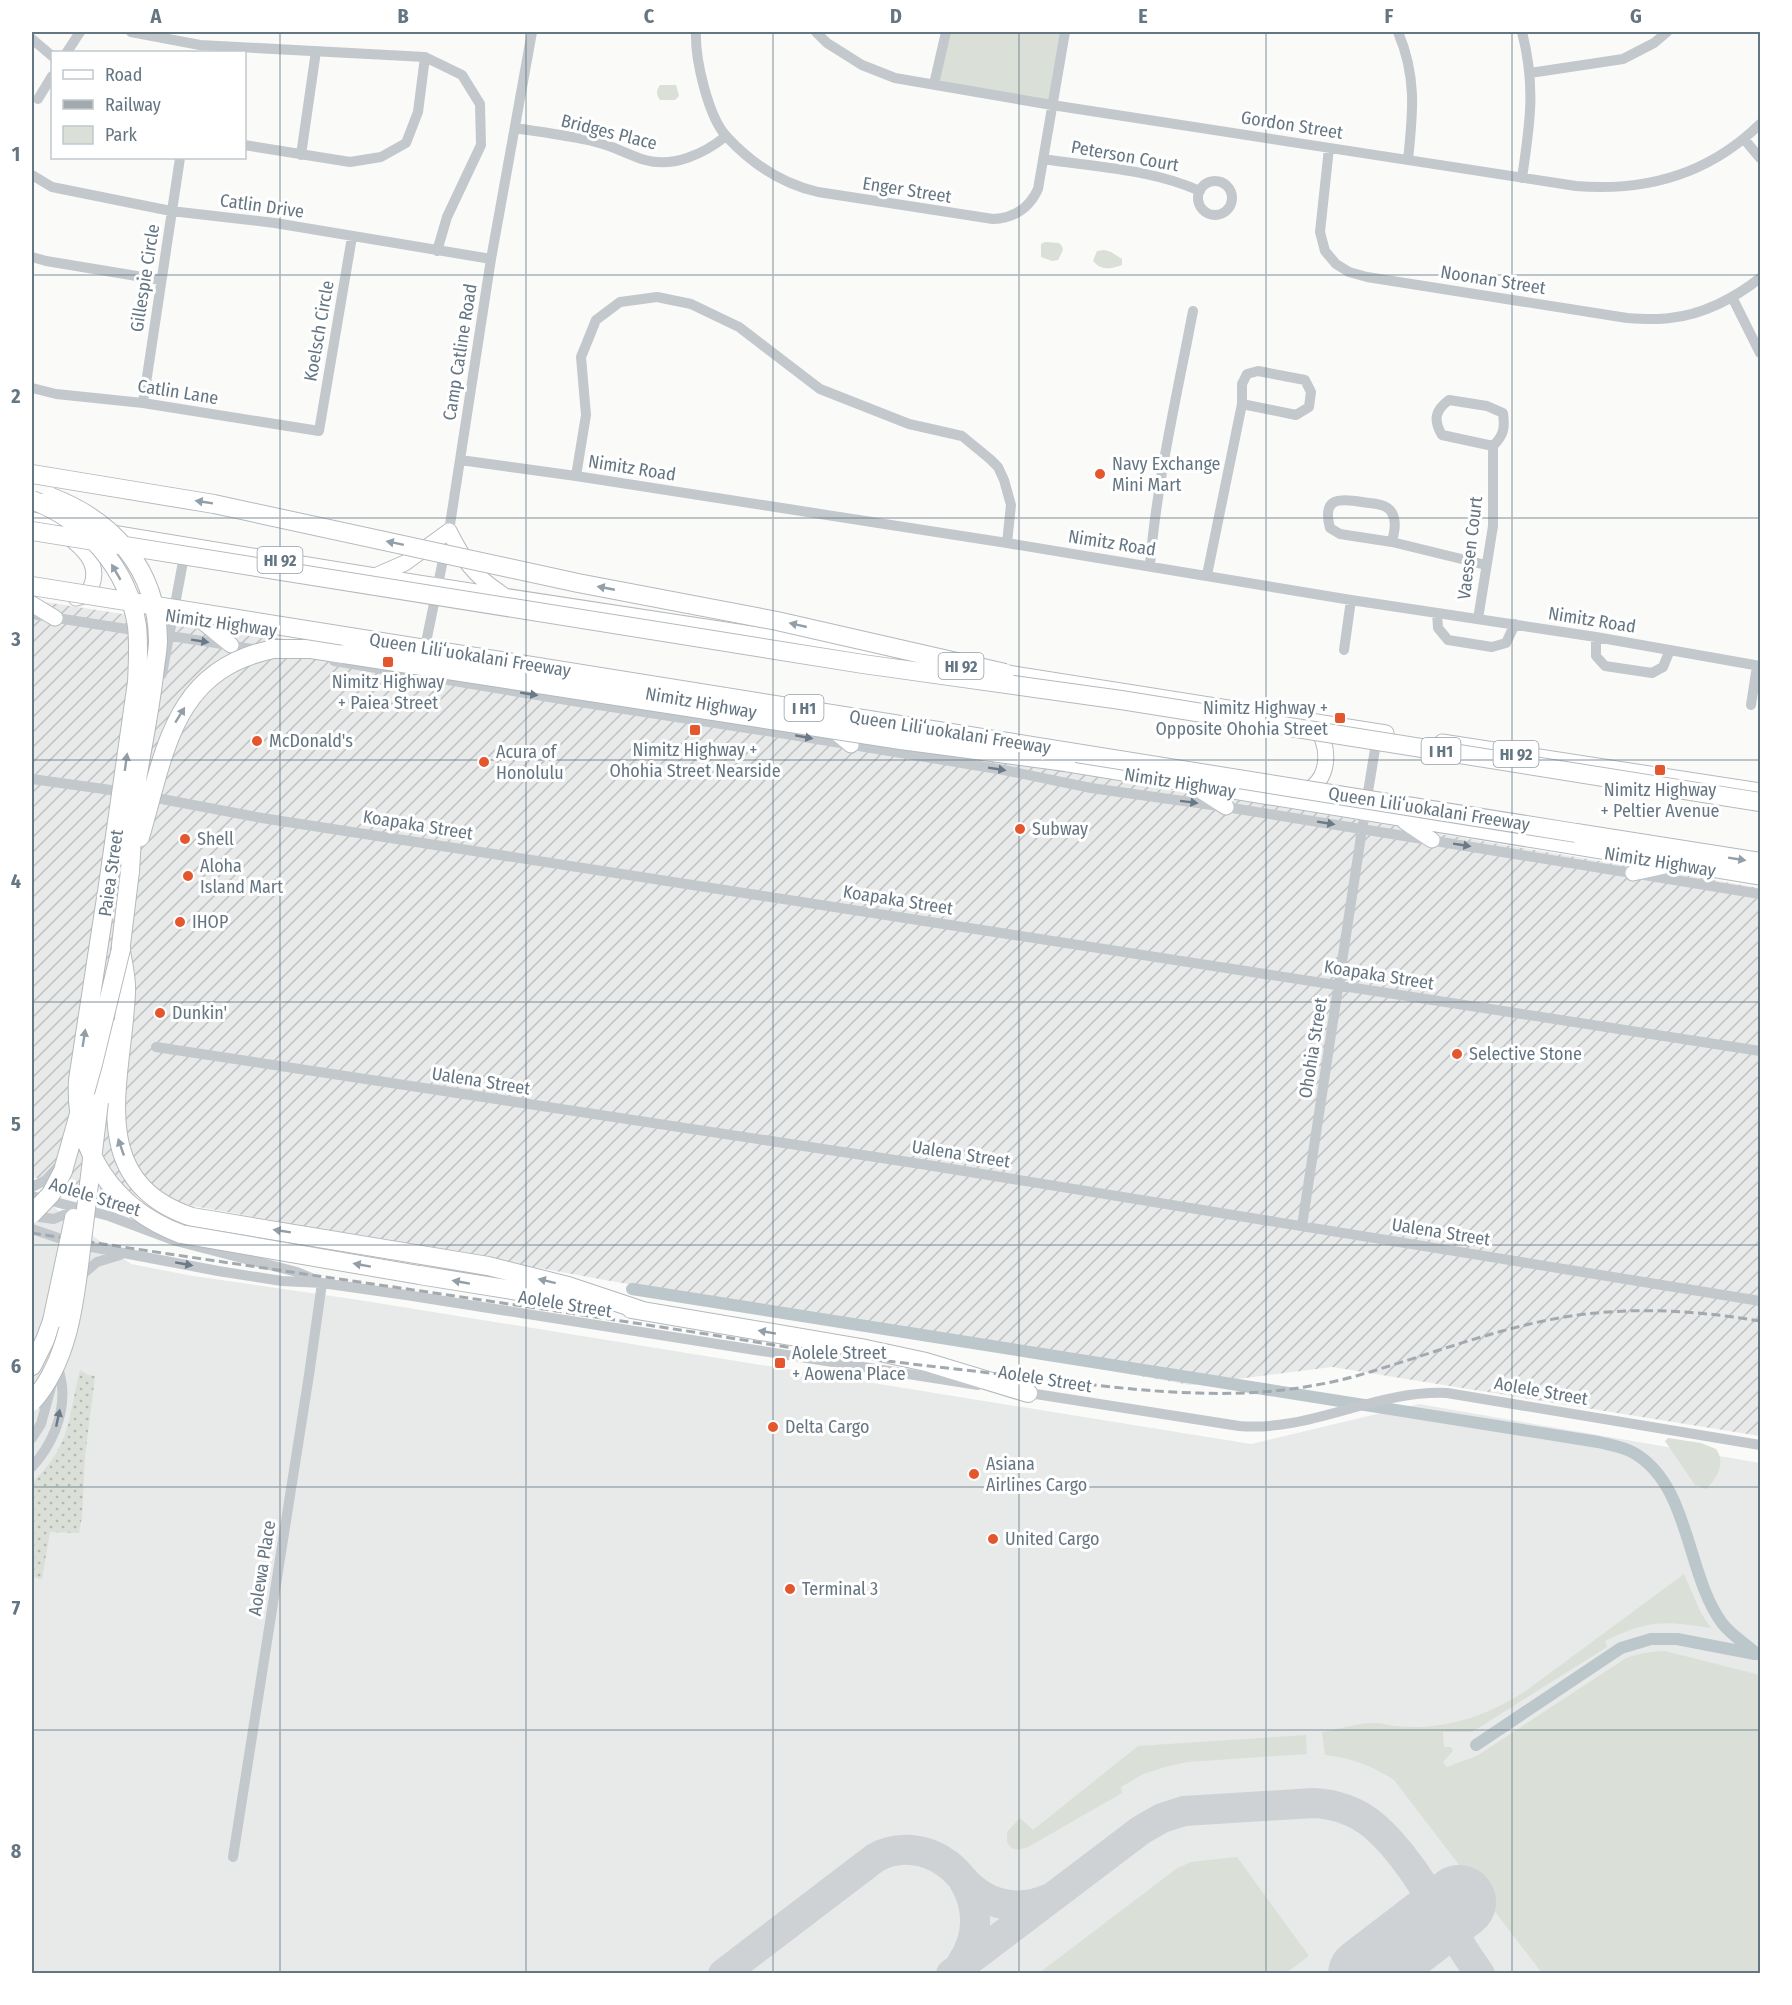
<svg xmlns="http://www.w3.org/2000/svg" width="1792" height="2005" font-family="'Fira Sans Condensed',sans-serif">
	<defs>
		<pattern id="industrial-furrows" width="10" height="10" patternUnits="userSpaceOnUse" patternTransform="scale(1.5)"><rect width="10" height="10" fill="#e8e9e9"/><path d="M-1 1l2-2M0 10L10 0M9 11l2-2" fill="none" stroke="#c0c1c2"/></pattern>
		<pattern id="garden-dots" width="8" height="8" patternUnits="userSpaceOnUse" patternTransform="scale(1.5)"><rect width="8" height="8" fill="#dadfd7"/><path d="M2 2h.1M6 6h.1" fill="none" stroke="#b4b9b4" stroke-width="1.8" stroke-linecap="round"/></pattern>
	</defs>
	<rect width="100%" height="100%" fill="#fafaf8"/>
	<!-- built -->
	<path fill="#e8e9e9" d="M32,1191L131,1264L193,1276L359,1300L1251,1444L1419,1404L1760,1463V1973H32Z"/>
	<!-- industrial -->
	<path fill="url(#industrial-furrows)" d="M32,600L292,640L1760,888V1436L1332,1367L1190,1385L32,1177Z"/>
	<!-- green -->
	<path fill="#dadfd7" d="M946,32H1065L1052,105L934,84Z
		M660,85H676L679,96L675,100H660C656,94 656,91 660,85Z
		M1045,242L1059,243L1062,246L1063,250L1058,260L1052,261L1041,257V244Z
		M1104,250L1111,252L1122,259V265C1111,269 1102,271 1093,261L1097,251Z
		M1668,1438L1701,1443L1716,1449C1726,1462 1717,1479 1706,1489L1695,1485L1665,1441Z
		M1684,1574L1701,1613L1711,1628C1663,1621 1650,1619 1605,1641L1607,1647L1472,1732H1443L1444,1747H1451L1453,1751L1443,1762L1447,1767L1477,1756L1626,1658C1639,1654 1651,1651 1665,1651L1760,1675V1973H1542L1394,1780C1371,1765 1351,1758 1325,1755L1322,1732C1340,1729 1360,1722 1377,1723C1383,1723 1389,1726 1396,1726C1443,1731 1488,1716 1527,1690Z
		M1306,1735L1307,1754L1187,1762L1165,1767L1143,1774L1121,1787L1122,1793L1028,1847C1019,1850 1012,1852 1007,1842V1832L1020,1818L1033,1830L1138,1746Z
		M1237,1857L1309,1956L1286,1973H1039L1176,1869L1191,1862Z"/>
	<!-- garden -->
	<path fill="url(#garden-dots)" d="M80,1370L88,1375L95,1376L85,1456L82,1516L79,1533L50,1532L42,1579L32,1577V1483C72,1444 67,1421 80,1370Z"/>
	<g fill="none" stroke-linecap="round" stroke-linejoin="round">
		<!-- canal -->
		<path stroke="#bbc7cb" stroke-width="12" d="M632,1289L1598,1442C1610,1445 1624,1447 1634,1453C1690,1485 1686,1574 1722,1623C1731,1635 1746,1644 1757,1654
			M1476,1745L1621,1648L1651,1639H1677L1755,1654"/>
		<!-- taxiway -->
		<path stroke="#ced2d4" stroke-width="30" d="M961,1964C979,1938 980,1907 963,1880
			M723,1974L875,1858C897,1845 926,1848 946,1863C957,1870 963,1881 973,1889C993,1907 1024,1910 1048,1899
			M951,1974L1141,1830L1162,1818L1184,1811L1313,1803C1334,1804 1356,1811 1373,1825C1415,1860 1446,1928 1480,1974"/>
		<!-- runway -->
		<path stroke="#ced2d4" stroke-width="74" d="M1365,1974L1459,1902"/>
		<!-- primary casing -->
		<g stroke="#b5babe" stroke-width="17">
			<path id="primary" d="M32,520L79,528
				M106,532L418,583L897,656
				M66,535C83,548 101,564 91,587C87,594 83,597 76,598
				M375,576L405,563L449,531C465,562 472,574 502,594
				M32,604L55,618
				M200,620L231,645
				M995,671L1386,733
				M831,728L851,745
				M1442,742L1760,791
				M1056,762L1760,877
				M1198,789L1226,807
				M1302,793C1331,781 1331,748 1315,725
				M1405,822L1432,840
				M1633,873L1665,866"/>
		</g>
		<!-- highway casing -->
		<g stroke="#b4b9bd" stroke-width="20">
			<path id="highway" d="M274,649H311L344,654
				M1576,833L1760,862
				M121,951C123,964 127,979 126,992C123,1078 82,1180 192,1217L488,1266L568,1286L643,1311
				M119,961L130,871
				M99,1102L109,1027
				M419,1275L592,1303
				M631,1309L861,1348L926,1362L1028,1393
				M32,1366L45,1340L52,1321"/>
		</g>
		<!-- street -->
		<path stroke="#c3c8cc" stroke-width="10" d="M131,32L200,45L425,57L462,75L480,104L481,145L447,217L437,251
			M696,32C695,59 708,117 727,137C752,164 783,184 818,192L993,219C1014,218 1029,209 1038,189L1065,32
			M816,32L827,43L862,65L895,78L1052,105L1576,186C1647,192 1709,174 1760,124
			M1398,32C1417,77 1413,112 1408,160
			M1522,32C1536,86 1530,124 1522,178
			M32,39L52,56
			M67,52L80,32
			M1530,73L1623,59L1654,43L1667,32
			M934,84L946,32
			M38,99L52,76
			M515,128C540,132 567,135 592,141C612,145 626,154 645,160C673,168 704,154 726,136
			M1744,139L1760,158
			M244,145L350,162L381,157L406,143L418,112L425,57
			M1329,148L1320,232L1325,251L1336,264L1349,272L1367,277L1627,318C1641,319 1656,320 1670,318C1702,315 1735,298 1760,278
			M301,155L316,51
			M1043,159C1095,167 1151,169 1200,191
			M32,175L52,187L171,211L275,223L491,259
			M1198 198a17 17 0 1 1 34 0a17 17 0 1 1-34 0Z
			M32,257L46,261L161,280
			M1732,297L1760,353
			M32,388L56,394L143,403L319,431L352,237
			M143,403L180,158
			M460,460L576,476L1007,543L1351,600L1596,637L1760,666
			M576,476L586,415L581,357L596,320L620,302L657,297L691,304L739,327L820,389L909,424L962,436L990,459L998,467L1004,480L1011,505L1007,543
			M1392,542C1394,533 1397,522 1392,513C1387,503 1372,504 1362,502C1338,498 1322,498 1330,528L1340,534L1392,542L1486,565
			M1150,565C1157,480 1177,395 1193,311
			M1207,575L1242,404V384L1247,374L1258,371L1305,380L1311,392L1309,407L1296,415L1242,404
			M1437,613L1438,628L1448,640L1492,647L1506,643L1515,624
			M32,614L259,650
			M1478,619L1493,526V446L1442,435C1433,420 1435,410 1449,400L1487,406L1503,413C1505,428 1504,435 1493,446
			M1596,637V656L1605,666L1652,673L1663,667L1670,650
			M1344,650L1351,600
			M424,652L449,531L491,259L532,32
			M334,661L573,701L786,734L1004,770L1091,788L1226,807L1760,894
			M162,674L185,551
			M1751,705L1757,666
			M32,779L125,792
			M146,796L262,818L1760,1051
			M1366,804L1377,737
			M156,1047L921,1164L1760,1301
			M32,1187L46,1180L58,1167
			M32,1196L109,1216L176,1241L297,1272L316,1280
			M32,1216L54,1219L80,1208
			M1302,1226L1363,823
			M32,1229L76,1244L218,1271L282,1281L322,1283L406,1295L978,1385
			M77,1279L97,1262L120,1255
			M1023,1392L1239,1426C1312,1432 1374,1390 1447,1393L1760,1445
			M32,1438L41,1424L53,1380
			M32,1467C51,1446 65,1416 62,1386C61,1378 59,1370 57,1363
			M233,1857L309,1375L322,1283"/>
		<!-- primary -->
		<use href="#primary" stroke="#fff" stroke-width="15"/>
		<!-- highway -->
		<use href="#highway" stroke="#fff" stroke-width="18"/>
		<!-- rail -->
		<path stroke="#a2aab0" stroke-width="3" stroke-dasharray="9 4.5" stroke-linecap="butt" d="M32,1233C243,1266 455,1295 667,1328C722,1336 777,1346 832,1354C899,1363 966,1370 1033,1378C1088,1384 1144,1392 1199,1393C1252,1395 1305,1390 1356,1376C1423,1357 1491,1330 1559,1318C1627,1306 1693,1310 1760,1321"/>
		<!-- highway-bridge casing -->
		<g stroke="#b4b9bd" stroke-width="20" stroke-linecap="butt">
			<path id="highway-bridge" d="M32,474L214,504L578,583L777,621L1005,673
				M51,497C114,521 157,570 158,640C158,649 156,659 155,667C151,705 143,742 137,780C133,810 132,841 130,871
				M32,500C85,520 128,568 137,626C139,645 138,663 137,682L108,885L78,1080C74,1151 114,1209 181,1234L419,1275
				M32,531L863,664L1121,700L1760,802
				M32,586L1576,833
				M344,654L901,740L1066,762
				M140,837C165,753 172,669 274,649
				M32,1214L51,1194L63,1171L93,1064L121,949
				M52,1321L74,1218
				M32,1402C74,1355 76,1284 84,1225C89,1184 94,1143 99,1102"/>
		</g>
		<!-- highway-bridge -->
		<use href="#highway-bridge" stroke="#fff" stroke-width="18"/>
	</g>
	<!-- one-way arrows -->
	<defs><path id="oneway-solid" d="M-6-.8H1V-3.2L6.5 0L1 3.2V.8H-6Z" transform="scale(1.5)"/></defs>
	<g fill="#939fa8">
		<use href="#oneway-solid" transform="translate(204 502) rotate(-171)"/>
		<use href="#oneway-solid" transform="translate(395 543) rotate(-168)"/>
		<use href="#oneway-solid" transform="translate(116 572) rotate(-120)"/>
		<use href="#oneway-solid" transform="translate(606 588) rotate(-169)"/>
		<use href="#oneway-solid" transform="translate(798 625) rotate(-167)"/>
		<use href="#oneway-solid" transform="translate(180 715) rotate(-58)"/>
		<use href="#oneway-solid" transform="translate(126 762) rotate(-82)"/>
		<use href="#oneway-solid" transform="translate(1737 859) rotate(9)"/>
		<use href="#oneway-solid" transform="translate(84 1038) rotate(-81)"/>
		<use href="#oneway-solid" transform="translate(121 1147) rotate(-109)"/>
		<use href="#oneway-solid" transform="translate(282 1231) rotate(-171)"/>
		<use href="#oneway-solid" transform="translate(362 1265) rotate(-170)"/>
		<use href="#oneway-solid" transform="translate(547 1281) rotate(-166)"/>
		<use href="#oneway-solid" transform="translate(461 1282) rotate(-170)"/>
		<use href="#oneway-solid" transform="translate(767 1332) rotate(-170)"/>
	</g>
	<g fill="#6a7a87">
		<use href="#oneway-solid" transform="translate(200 641) rotate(9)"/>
		<use href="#oneway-solid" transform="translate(529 694) rotate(9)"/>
		<use href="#oneway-solid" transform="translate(804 737) rotate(10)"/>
		<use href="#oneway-solid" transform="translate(997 769) rotate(9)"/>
		<use href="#oneway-solid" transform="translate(1189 802) rotate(7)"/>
		<use href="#oneway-solid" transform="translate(1326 823) rotate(9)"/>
		<use href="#oneway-solid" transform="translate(1462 845) rotate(9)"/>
		<use href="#oneway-solid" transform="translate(184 1264) rotate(10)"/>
		<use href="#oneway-solid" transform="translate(58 1418) rotate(-78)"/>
	</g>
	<!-- grid -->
	<path fill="none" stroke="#657683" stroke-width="1.5" stroke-opacity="0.55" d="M280,32V1974M526,32V1974M773,32V1974M1019,32V1974M1266,32V1974M1512,32V1974M32,275H1760M32,518H1760M32,760H1760M32,1002H1760M32,1245H1760M32,1487H1760M32,1730H1760"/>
	<!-- markers -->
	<g fill="#e4572e" stroke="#fff" stroke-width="2">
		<circle cx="1100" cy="474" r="6"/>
		<rect x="382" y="656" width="12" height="12" rx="3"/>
		<rect x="1334" y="712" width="12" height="12" rx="3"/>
		<rect x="689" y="724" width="12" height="12" rx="3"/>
		<circle cx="257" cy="741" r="6"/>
		<circle cx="484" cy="762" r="6"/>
		<rect x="1654" y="764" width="12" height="12" rx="3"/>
		<circle cx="1020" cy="829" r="6"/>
		<circle cx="185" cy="839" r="6"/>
		<circle cx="188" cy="876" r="6"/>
		<circle cx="180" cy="922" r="6"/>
		<circle cx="160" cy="1013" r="6"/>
		<circle cx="1457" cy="1054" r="6"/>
		<rect x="774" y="1357" width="12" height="12" rx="3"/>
		<circle cx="773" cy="1427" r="6"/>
		<circle cx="974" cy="1474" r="6"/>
		<circle cx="993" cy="1539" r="6"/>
		<circle cx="790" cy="1589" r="6"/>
	</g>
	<g text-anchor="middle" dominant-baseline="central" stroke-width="6" stroke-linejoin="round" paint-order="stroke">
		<!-- shield labels -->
		<g fill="#fff" stroke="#939fa8" stroke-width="1.5">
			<rect x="257.5" y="547" width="45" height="26" rx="4.5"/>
			<rect x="938.5" y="653" width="45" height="26" rx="4.5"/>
			<rect x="784.5" y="695" width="39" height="26" rx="4.5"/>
			<rect x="1421.5" y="738" width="39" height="26" rx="4.5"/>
			<rect x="1493.5" y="741" width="45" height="26" rx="4.5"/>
		</g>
		<g font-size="16" font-weight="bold" fill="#657683">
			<text x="280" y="560">HI 92</text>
			<text x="961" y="666">HI 92</text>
			<text x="804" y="708">I H1</text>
			<text x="1441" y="751">I H1</text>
			<text x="1516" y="754">HI 92</text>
		</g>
		<!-- street labels -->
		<g font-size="18" fill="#657683" stroke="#fff">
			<text transform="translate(1292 125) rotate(9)">Gordon Street</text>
			<text transform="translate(609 132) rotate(14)">Bridges Place</text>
			<text transform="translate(1125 156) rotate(10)">Peterson Court</text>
			<text transform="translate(907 190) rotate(9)">Enger Street</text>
			<text transform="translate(262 206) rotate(8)">Catlin Drive</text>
			<text transform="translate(145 278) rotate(-81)">Gillespie Circle</text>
			<text transform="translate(1493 280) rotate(9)">Noonan Street</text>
			<text transform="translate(319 331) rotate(-80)">Koelsch Circle</text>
			<text transform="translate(460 352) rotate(-81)">Camp Catline Road</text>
			<text transform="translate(178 392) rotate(9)">Catlin Lane</text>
			<text transform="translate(632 468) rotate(9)">Nimitz Road</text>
			<text transform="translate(1112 543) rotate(9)">Nimitz Road</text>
			<text transform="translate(1470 548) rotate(-83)">Vaessen Court</text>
			<text transform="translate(1592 620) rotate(9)">Nimitz Road</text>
			<text transform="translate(221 623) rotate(8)">Nimitz Highway</text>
			<text transform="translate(470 655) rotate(9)">Queen Liliʻuokalani Freeway</text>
			<text transform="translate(701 703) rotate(10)">Nimitz Highway</text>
			<text transform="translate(950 732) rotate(9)">Queen Liliʻuokalani Freeway</text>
			<text transform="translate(1180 783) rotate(9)">Nimitz Highway</text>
			<text transform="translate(1429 809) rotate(9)">Queen Liliʻuokalani Freeway</text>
			<text transform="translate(418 825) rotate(9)">Koapaka Street</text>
			<text transform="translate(1660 862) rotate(9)">Nimitz Highway</text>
			<text transform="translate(111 873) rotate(-82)">Paiea Street</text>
			<text transform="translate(898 900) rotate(9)">Koapaka Street</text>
			<text transform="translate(1379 975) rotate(9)">Koapaka Street</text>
			<text transform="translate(1313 1048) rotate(-81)">Ohohia Street</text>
			<text transform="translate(481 1081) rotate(9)">Ualena Street</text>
			<text transform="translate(961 1154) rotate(9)">Ualena Street</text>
			<text transform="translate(95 1197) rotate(17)">Aolele Street</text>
			<text transform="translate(1441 1232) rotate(9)">Ualena Street</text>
			<text transform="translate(565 1304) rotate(9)">Aolele Street</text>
			<text transform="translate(1045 1379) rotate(9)">Aolele Street</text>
			<text transform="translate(1541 1391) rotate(10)">Aolele Street</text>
			<text transform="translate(262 1568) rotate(-81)">Aolewa Place</text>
		</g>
		<!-- poi labels -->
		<g font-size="18" fill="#657683" stroke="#fff" text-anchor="start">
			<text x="1112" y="464">Navy Exchange<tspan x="1112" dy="21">Mini Mart</tspan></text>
			<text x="388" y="682" text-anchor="middle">Nimitz Highway<tspan x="388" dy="21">+ Paiea Street</tspan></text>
			<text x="1328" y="708" text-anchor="end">Nimitz Highway +<tspan x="1328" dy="21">Opposite Ohohia Street</tspan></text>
			<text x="269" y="741">McDonald's</text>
			<text x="695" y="750" text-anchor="middle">Nimitz Highway +<tspan x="695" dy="21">Ohohia Street Nearside</tspan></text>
			<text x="496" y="752">Acura of<tspan x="496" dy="21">Honolulu</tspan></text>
			<text x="1660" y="790" text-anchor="middle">Nimitz Highway<tspan x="1660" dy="21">+ Peltier Avenue</tspan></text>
			<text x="1032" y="829">Subway</text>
			<text x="197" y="839">Shell</text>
			<text x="200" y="866">Aloha<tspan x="200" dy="21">Island Mart</tspan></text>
			<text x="192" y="922">IHOP</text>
			<text x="172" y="1013">Dunkin'</text>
			<text x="1469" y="1054">Selective Stone</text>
			<text x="792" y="1353">Aolele Street<tspan x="792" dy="21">+ Aowena Place</tspan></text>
			<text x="785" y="1427">Delta Cargo</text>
			<text x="986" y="1464">Asiana<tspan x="986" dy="21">Airlines Cargo</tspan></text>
			<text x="1005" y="1539">United Cargo</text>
			<text x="802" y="1589">Terminal 3</text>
		</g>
	</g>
	<!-- border -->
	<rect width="1792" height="2005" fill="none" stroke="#ffffff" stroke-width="66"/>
	<!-- legend -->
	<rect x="51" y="51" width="195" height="108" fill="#ffffff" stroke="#c1c8cd" stroke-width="1.5"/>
	<rect x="63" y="70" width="30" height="9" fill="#ffffff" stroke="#c1c8cd" stroke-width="1.5"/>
	<text x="105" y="81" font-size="18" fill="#657683">Road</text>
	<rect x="63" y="100" width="30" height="9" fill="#a2aab0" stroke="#c1c8cd" stroke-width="1.5"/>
	<text x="105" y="111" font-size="18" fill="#657683">Railway</text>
	<rect x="63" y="126" width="30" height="18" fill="#dadfd7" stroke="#c1c8cd" stroke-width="1.5"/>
	<text x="105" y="141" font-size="18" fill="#657683">Park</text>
	<rect x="33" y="33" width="1726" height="1939" fill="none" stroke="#657683" stroke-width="2"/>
	<g font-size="20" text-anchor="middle" font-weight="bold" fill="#657683">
		<text x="156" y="23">A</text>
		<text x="403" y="23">B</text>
		<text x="649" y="23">C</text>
		<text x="896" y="23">D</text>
		<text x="1143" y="23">E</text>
		<text x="1389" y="23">F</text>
		<text x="1636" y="23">G</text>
		<text x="16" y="161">1</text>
		<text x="16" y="403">2</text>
		<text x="16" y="646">3</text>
		<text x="16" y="888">4</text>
		<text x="16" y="1131">5</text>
		<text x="16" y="1373">6</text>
		<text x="16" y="1615">7</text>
		<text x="16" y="1858">8</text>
	</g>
</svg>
